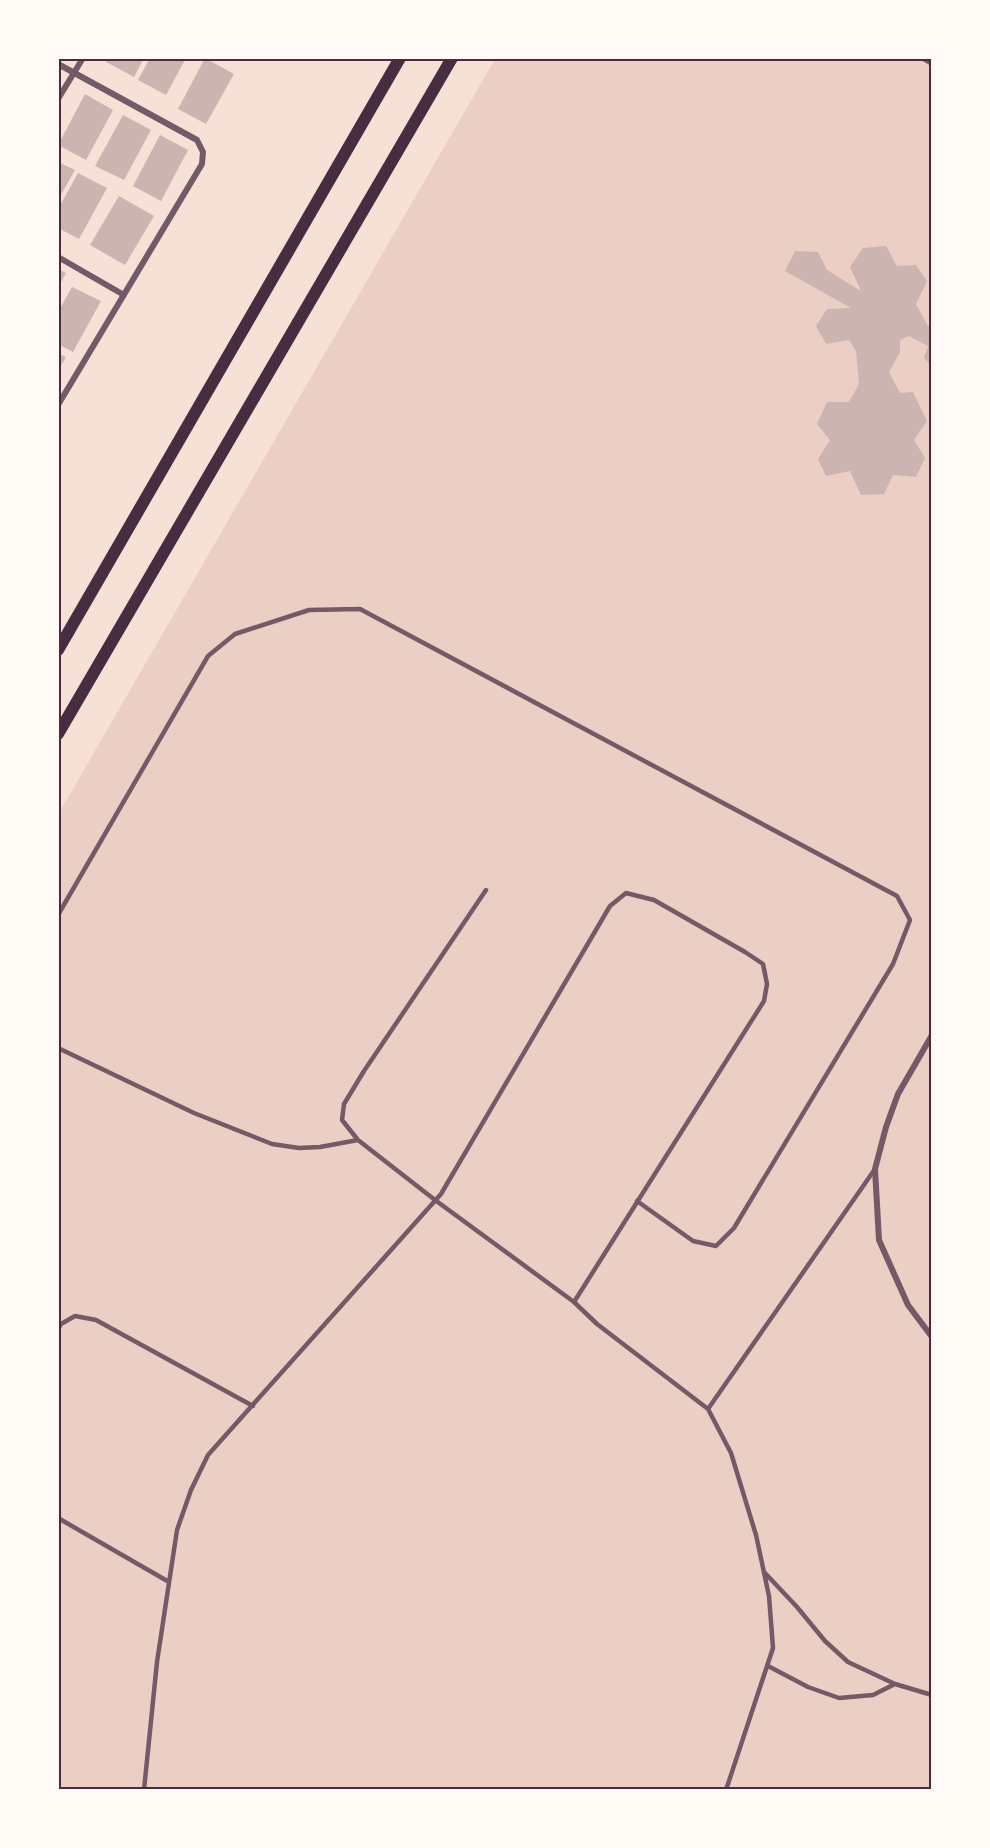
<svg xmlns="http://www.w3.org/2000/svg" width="990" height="1848" font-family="'Nunito Sans',sans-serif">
	<rect width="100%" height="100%" fill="#f7e1d7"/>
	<!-- green -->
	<path fill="#ebcfc5" d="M495,59H931V1789L59,1790V813Z"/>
	<!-- building -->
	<path fill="#ccb4b1" d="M108,58H144L134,77L106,62Z
		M150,58H186L166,95L138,80Z
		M205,58L234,74L206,124L178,109Z
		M85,94L113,110L86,160L58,145Z
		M123,115L151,130L124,180L95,166Z
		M160,135L188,150L161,201L133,186Z
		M58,162L75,170L58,200Z
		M78,173L107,188L79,239L58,228V209Z
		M119,196L154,216L125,265L90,245Z
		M886,246L897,266L916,265L927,281L916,304L928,326L932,328V366L924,358L928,346L909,336L900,340V352L889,372L900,393L913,392L927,421L914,440L925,458L916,477L893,475L884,494L861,495L850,471L826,476L818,459L830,440L817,424L827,402H849L859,384L856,351L849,340L826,344L816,326L827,309L851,308L785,271L795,251L818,252L827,270L861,291L850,267L863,248Z
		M58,269L66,273L58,288Z
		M72,287L101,301L73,352L58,344V312Z
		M58,353L66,357L58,371Z"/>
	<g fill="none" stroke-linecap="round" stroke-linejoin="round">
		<!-- service -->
		<path stroke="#755966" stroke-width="4.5" d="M486,890L364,1071L344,1104L342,1120L358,1140L435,1200L574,1302
			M58,915L208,656L235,634L309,610L360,609L897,896L910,920L893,964L734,1228L716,1246L693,1241L637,1201
			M58,1048L194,1113L272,1144L299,1148L320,1147L358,1140
			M58,1329L61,1324L75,1316L96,1320L253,1406
			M708,1409L731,1453L756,1535L769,1596L773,1648L726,1790
			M58,1518L169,1582
			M765,1573L797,1607L825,1641L848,1662L895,1684
			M768,1666L808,1687L839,1698L873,1695L895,1684L932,1695
			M144,1790L157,1662L177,1530L191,1490L208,1455L441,1194L610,906L626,893L654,900L745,952L763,964L767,984L764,1001L574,1302L597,1324L708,1409L875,1169"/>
		<!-- minor -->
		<path stroke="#755966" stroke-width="6" d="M923,58L932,63
			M58,64L197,140L203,152L202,164L58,405
			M58,99L83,58
			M58,257L124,295
			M932,1035L898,1094L886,1127L875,1169L879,1240L908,1305L932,1337"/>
		<!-- secondary -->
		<path stroke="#4a2c40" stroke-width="12" d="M58,650L400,58
			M58,734L452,58"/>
	</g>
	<!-- border -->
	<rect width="990" height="1848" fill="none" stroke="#fffaf5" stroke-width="120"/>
	<rect x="60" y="60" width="870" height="1728" fill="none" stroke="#4a2c40" stroke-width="2"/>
</svg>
